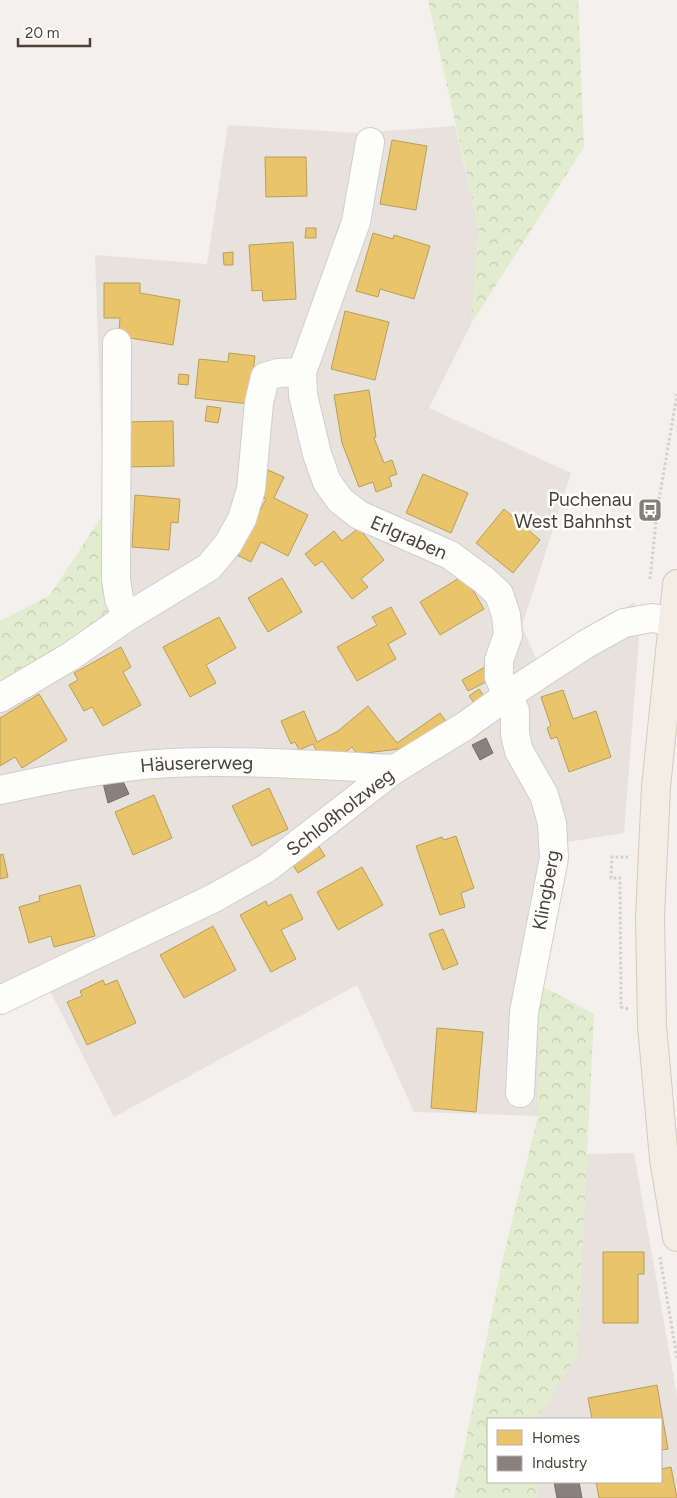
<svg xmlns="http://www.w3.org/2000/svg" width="677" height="1498" font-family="Figtree,sans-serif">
	<defs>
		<pattern id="forest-crowns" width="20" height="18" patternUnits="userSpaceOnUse" patternTransform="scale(1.25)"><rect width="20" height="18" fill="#e2ecce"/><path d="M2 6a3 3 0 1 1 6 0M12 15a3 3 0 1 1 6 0" fill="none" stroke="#c3ccb2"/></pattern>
	</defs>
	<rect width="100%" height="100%" fill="#f3f0ed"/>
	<!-- residential -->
	<path fill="#e7e2db" d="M228,125L357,133L455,126L479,229L471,324L429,408L571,473L522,626L537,661L635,602L639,638L624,833L567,842L540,985L538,1116L414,1112L357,985L114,1117L47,985L0,1008V686L104,513L95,255L207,264Z
		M634,1153L677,1396V1498H537L536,1482H661V1419H536L577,1357L587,1154Z"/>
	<!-- forest -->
	<path fill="url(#forest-crowns)" d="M428,0H578L584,147L471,324L479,229Z
		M104,513L113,612L0,686V621L50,595Z
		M540,985L594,1014L577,1357L536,1419H488V1482H536L537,1498H454L503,1258L538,1116Z"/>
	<!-- homes -->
	<path fill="#e9c46a" stroke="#b99d5b" d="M392,140L427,146L416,210L380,204Z
		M265,157H306L307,196L266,197Z
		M306,228H316V238H305Z
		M373,233L393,239L394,235L430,246L414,299L380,289L378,297L356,291Z
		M293,242L296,299L263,301L262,290L252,291L249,245Z
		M233,252V265H224L223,253Z
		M104,283H140V293L180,300L173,345L130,338L119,330L120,318H104Z
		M345,311L389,322L375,380L331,369Z
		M229,353L255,356L249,404L195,398L199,359L228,362Z
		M179,374L189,375L188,385L178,384Z
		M369,390L376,437L374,438L384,463L392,460L397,474L389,477L392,486L376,492L373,482L359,487L342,443L334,395Z
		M207,406L221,408L218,423L205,421Z
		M173,421L174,466L125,467L124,422Z
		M268,470L284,477L274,498L308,515L288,556L261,542L251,562L237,555L266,499L261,496Z
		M423,474L468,493L451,533L406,513Z
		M135,495L180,499L178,523L171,522L169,550L132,547Z
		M504,509L540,540L513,573L476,543Z
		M359,528L384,560L361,579L368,587L352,599L322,561L315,566L305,554L334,531L342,541Z
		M464,575L484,609L440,635L420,602Z
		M282,578L302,612L268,632L248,598Z
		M391,607L406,634L388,644L396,659L357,681L337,647L377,625L372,617Z
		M219,617L236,648L206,665L216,683L190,697L163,647Z
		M121,647L131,667L123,672L141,705L103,726L92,707L84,711L69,685L78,680L74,673Z
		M485,667L492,679L468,691L462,680Z
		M479,689L485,698L475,704L469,696Z
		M563,690L573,719L596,711L611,757L569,772L557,737L551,739L547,728L551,726L541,697Z
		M39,694L67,740L22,768L15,757L0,766V718Z
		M368,706L397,743L440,713L448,724L407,752L399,749L357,754L352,747L343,754L317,752L313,744L299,750L295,742L291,744L281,721L304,711L317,742L338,731Z
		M269,788L288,829L252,846L232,806Z
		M154,795L172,838L133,855L115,812Z
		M456,836L474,888L461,893L465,907L440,915L416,846L442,837L444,840Z
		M318,845L325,856L298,873L291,862Z
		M3,854L8,877L0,879V855Z
		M362,867L383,905L338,930L317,892Z
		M80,885L95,936L54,947L51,936L29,943L19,907L40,901L39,896Z
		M291,894L303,919L281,930L296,959L271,972L240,915L266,901L268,906Z
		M213,926L236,970L184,998L160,955Z
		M443,929L458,964L443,970L429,934Z
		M103,980L105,985L117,980L136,1023L87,1045L67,1002L82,996L80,991Z
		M437,1028L483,1032L476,1112L431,1108Z
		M603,1252H644V1274H638V1323H603Z
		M657,1385L668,1449L661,1450V1419H592L588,1398Z
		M671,1467L677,1498H599L596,1482H661V1469Z"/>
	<!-- industry -->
	<path fill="#8a817c" stroke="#776e68" d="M486,738L493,753L480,760L472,745Z
		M121,777L129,794L108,803L102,779Z
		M554,1482H579L582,1498H557Z"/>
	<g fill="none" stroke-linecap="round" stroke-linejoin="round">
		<!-- minor casing -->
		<g stroke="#d1cecb" stroke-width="30">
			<g id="minor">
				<path id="s1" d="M370,142L356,222L302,372L303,395L317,454L327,482L340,500L359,515L450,555L484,580L499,594L506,615L508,635L499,660V677L515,711V734L519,751L544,795L552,823L554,858L524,1012L520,1093"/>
				<path d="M117,343L116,579L119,599L127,617"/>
				<path d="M0,698L71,656L127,617L209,567L228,544L242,519L251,489L259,403L265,377L278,373L302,372"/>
				<path id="s2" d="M0,790C55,778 113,766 170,763C245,760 320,765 395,769"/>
				<path id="s3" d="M0,1000L214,898L267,868L395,769L465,726L508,695L586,644L624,623L652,618L672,621"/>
			</g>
		</g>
		<!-- major casing -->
		<g stroke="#d5cbba" stroke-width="30">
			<path id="major" d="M677,584L656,787L650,917L652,1026L664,1159L677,1237"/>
		</g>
		<!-- path -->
		<path stroke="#d3d0cb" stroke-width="3" stroke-dasharray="2.5 2.5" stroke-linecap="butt" d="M650,579L657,512L677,394
			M628,1009L621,1007L620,878H611L612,857H628
			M660,1257L677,1358"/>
		<!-- minor -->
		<use href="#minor" stroke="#fdfdfc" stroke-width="28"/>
		<!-- major -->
		<use href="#major" stroke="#f2ede5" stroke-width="28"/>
	</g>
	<!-- icons -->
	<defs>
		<g id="bus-square" transform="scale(1.25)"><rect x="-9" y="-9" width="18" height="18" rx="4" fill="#857f77" stroke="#fff"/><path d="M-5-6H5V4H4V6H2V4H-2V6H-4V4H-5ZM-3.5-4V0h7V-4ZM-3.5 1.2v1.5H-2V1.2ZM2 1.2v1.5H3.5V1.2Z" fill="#fff"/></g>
	</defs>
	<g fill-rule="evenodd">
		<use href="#bus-square" x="650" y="510"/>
	</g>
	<g text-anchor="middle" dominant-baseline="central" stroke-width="5" stroke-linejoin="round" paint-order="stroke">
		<!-- poi labels -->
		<g font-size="19" fill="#4a4238" stroke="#fff" text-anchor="end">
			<text x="632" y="499">Puchenau<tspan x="632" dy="22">West Bahnhst</tspan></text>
		</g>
		<!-- street labels -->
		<g font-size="19" fill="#4a4238" stroke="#fff">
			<text stroke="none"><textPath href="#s1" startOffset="455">Erlgraben</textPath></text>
			<text stroke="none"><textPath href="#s2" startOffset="199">Häusererweg</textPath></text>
			<text stroke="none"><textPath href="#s3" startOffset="390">Schloßholzweg</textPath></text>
			<text transform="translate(546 890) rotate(-80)">Klingberg</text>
		</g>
	</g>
	<!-- legend -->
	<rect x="487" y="1418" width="175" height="65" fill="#ffffff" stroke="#b7b3af"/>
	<rect x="497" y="1430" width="25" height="15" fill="#e9c46a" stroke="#b7b3af"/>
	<text x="532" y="1443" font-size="15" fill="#4a4238">Homes</text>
	<rect x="497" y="1456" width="25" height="15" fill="#8a817c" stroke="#b7b3af"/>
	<text x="532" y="1468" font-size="15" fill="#4a4238">Industry</text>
	<!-- scale -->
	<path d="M18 38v8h72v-8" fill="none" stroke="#4a4238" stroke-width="2.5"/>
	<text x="25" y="38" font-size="15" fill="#4a4238" stroke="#ffffff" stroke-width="4" paint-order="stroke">20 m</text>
</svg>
